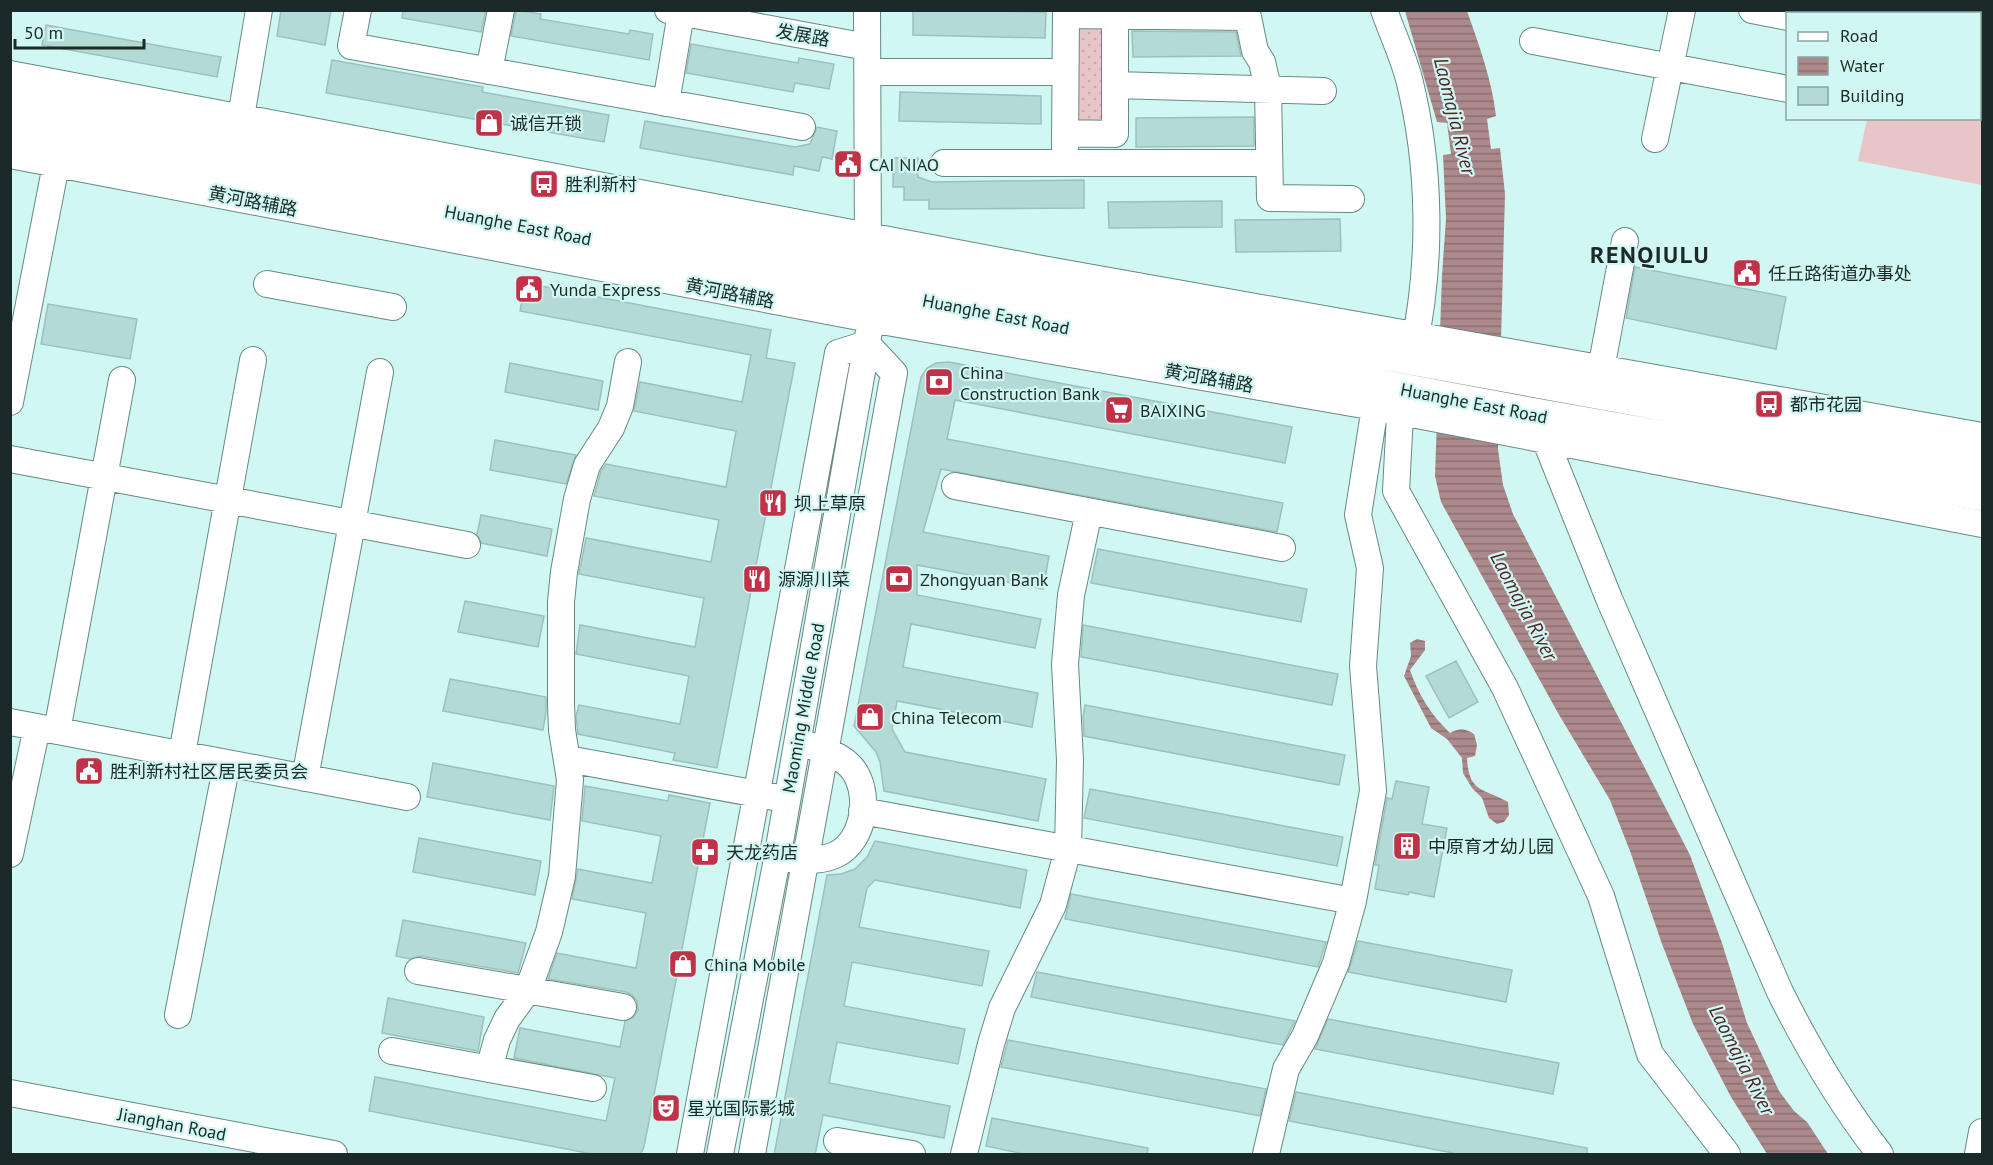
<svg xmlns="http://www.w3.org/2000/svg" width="1993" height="1165" font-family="'PT Sans','Noto Sans SC',sans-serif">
	<defs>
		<pattern id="park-dots" width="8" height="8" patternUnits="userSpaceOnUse" patternTransform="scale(1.5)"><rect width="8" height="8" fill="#e8c6c7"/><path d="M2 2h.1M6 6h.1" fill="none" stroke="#c6aaab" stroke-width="1.8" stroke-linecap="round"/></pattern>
		<pattern id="water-rules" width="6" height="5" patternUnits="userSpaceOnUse" patternTransform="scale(1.5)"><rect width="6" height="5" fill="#ac898a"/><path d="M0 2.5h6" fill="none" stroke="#8b7071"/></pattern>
	</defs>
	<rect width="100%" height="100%" fill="#d1f7f3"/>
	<!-- park -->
	<path fill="url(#park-dots)" d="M1077,26H1102L1108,30L1104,124L1076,123Z"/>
	<!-- pitch -->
	<path fill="#e8c6c7" d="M1888,11H1982V185L1858,161L1867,119L1980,118V14L1887,13Z"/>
	<!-- water -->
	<path fill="url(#water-rules)" d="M1405,11H1467C1479,45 1492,80 1496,116L1487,119L1491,149L1500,148L1505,194L1498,449L1503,485L1513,514L1690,855L1722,943L1747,1023L1779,1091L1794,1111L1807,1122L1828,1154H1767L1731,1097L1693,1024L1662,944L1630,851L1610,800L1558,713L1441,502L1435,476L1442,275L1446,219L1443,155L1451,154L1447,123L1437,122Z
		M1417,639L1425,641V650L1410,670C1418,694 1431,715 1450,733C1460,728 1464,728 1474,734L1477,745L1475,756L1467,758C1469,794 1484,788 1508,802L1509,815L1504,822L1497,824L1489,818L1482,798L1472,788L1463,773L1462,758L1447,739L1431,728L1404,676L1411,656L1410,643Z"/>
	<!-- building -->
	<path fill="#b4dad6" stroke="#9cc1bd" stroke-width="1.5" d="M281,10H331L325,45L277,36Z
		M403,10H486L481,32L402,18Z
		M516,10L541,14L540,19L629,34L630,30L653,34L649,60L511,36Z
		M913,10L1046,12L1045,38L913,35Z
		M46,25L221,57L217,77L42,45Z
		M1132,31L1236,32L1241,56L1133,57Z
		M691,44L798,63L799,58L834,64L829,89L795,83L793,92L686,73Z
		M332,60L483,87L482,92L609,115L604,142L326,93Z
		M900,92L1041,96V124L899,121Z
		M1254,117V146L1136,147V118Z
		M645,121L795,147L810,144L817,127L837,131L832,159L822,157L819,171L794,166L793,175L640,148Z
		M893,158H918V177L932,182L1084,180V208L929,209V200H904V187H893Z
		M1222,201V227L1109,228L1108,202Z
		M1340,219L1341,251L1236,252L1235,220Z
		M1635,267L1786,297L1776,349L1626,318Z
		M525,283L771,330L766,358L795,363L717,768L673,760L675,753L578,734L576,716L579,705L680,724L689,676L576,654L580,625L695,647L704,598L579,574L586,538L711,562L719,520L594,496L601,471L606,464L726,487L736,431L634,411L640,382L742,402L751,355L520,311Z
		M48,304L137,319L130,359L41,344Z
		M949,362L1292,427L1285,463L955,400L947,439L1283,503L1277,532L941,469L923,532L1049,556L1043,589L917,565V595L1041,619L1035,648L911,624L903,667L1038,693L1032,727L897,701L892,729L905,752L1046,779L1038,821L884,791L880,762L876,752L854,726L921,377L927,368L936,363Z
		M510,363L603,381L598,410L505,392Z
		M495,440L576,455L566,484L490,470Z
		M481,515L552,529L547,556L481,543L477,534Z
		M1098,549L1307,589L1301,622L1091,583Z
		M465,601L544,616L538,647L458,632Z
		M1083,625L1338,674L1332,705L1081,657Z
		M1456,661L1478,702L1449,718L1426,676Z
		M450,679L546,697V713L543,730L443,711Z
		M1085,705L1345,755L1339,785L1084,736L1083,717Z
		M433,763L554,786L550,820L427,797Z
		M1396,781L1429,787L1422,824L1447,828L1434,897L1409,892L1408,895L1375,889L1379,865H1375L1387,798L1392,799Z
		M585,786L668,801L669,795L710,803L644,1147L640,1155H597L369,1111L375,1077L606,1121L615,1078L514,1058L520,1028L620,1047L625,1021L634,1017L638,1010L637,1001L632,995L626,992L548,979L557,953L636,968L646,913L572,899L578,869L652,883L661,836L582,821Z
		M1090,789L1343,837L1337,866L1084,818Z
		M419,838L541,861L535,895L413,872Z
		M875,841L1027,870L1020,908L875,880L867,888L859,927L989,951L982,986L852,962L844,1006L965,1029L958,1064L837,1042L829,1083L950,1106L944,1138L823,1115L815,1155H774L827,875L841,874L855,869L867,857Z
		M1071,894L1326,942L1318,967L1065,919Z
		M403,920L526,943L518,973L421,956L410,959L396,956Z
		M1358,941L1512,970L1506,1002L1348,972Z
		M1037,972L1295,1021L1283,1045L1031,997Z
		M388,998L484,1017L478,1051L382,1033Z
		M1328,1019L1559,1063L1553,1094L1315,1049Z
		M1008,1040L1266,1089L1260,1116L1001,1067Z
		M1296,1092L1587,1148V1155H1463L1289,1121Z
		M992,1118L1148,1148L1147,1155H1029L986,1146Z"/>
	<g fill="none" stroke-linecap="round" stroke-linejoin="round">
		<!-- minor casing -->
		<g stroke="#668986" stroke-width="28">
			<path id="minor" d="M358,10L351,46L802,127
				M668,10L867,47
				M867,10L868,253
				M1241,10L1248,17L1255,51L1262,62L1268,88L1270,198L1351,199
				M1384,10C1392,33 1403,56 1409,79C1431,167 1432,263 1413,351
				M1752,10L1788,17
				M1066,15L1248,17
				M1533,41L1788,89
				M489,71L501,10
				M868,72H1065
				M10,74L1042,269L1982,436
				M1115,85L1323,91
				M666,103L681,13
				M241,117L259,10
				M1065,133L1115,134V15
				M1655,139L1682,10
				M1065,148L1066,10
				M10,155L870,319L1375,407L1982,524
				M944,163H1269
				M267,284L393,307
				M1598,385L1625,241
				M1401,395L1396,491L1505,688L1601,896L1650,1054L1727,1154
				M10,402L59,149
				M1543,425L1545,439L1610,601L1780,992C1809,1050 1840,1103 1880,1154
				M10,459L467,545
				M955,486L1282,548
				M10,722L407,797
				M57,731L122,380
				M182,754L253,360
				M568,759L774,797
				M305,778L380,372
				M862,811L1353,901
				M10,854L37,727
				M790,859C805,861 821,861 835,855C866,841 872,789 850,766C840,755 823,750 809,745
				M418,971L623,1007
				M178,1015L227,763
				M392,1051L593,1088
				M489,1069L497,1040L507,1019L528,990L549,932L562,876L570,780L562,730L561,704V602L564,572L577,499L587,465L611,428L620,406L628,362
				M10,1093L334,1154
				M837,1141L912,1154
				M690,1154L838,353L867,344L894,373L752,1154
				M720,1154L777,859L869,331
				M964,1154L991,1044L1002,1008L1053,905L1068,849L1070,760L1065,664L1071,595L1089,512
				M1266,1154L1286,1069L1305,1036L1336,963L1353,901L1373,791L1363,666L1370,568L1358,515L1375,407
				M1978,1154L1982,1132"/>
		</g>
		<!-- major casing -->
		<g stroke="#668986" stroke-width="35">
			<path id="major" d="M10,103L1982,462
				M10,130L1524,413L1982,494"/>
		</g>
		<!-- minor -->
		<use href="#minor" stroke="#fff" stroke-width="26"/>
		<!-- major -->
		<use href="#major" stroke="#fff" stroke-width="33"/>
	</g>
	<!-- icons -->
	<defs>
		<g id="shop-square" transform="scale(1.5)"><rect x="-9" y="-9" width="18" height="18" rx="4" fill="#c13148" stroke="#d1f7f3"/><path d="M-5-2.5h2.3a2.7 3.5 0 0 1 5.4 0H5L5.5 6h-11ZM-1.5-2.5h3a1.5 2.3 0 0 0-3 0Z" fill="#fff"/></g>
		<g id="civic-square" transform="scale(1.5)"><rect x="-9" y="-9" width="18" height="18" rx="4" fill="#c13148" stroke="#d1f7f3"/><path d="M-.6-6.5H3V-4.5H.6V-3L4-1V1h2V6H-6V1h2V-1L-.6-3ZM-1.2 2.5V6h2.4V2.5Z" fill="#fff"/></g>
		<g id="bus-square" transform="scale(1.5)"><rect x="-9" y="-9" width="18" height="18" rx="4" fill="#c13148" stroke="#d1f7f3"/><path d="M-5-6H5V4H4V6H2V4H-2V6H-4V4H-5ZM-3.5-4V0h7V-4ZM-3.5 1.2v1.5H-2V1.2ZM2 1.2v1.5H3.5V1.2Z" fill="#fff"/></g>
		<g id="bank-square" transform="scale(1.5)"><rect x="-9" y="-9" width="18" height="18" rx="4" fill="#c13148" stroke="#d1f7f3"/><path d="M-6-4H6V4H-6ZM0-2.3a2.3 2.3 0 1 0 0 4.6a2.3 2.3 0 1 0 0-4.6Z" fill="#fff"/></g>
		<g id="supermarket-square" transform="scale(1.5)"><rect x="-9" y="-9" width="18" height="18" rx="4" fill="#c13148" stroke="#d1f7f3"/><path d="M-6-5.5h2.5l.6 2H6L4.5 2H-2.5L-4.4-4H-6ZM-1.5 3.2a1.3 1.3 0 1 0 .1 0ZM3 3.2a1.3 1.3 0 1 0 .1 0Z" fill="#fff"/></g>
		<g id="restaurant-square" transform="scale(1.5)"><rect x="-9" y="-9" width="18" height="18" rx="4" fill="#c13148" stroke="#d1f7f3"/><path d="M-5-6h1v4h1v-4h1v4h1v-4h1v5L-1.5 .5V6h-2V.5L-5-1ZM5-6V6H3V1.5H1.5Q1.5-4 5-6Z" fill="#fff"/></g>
		<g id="building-square" transform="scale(1.5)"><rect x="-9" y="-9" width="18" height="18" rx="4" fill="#c13148" stroke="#d1f7f3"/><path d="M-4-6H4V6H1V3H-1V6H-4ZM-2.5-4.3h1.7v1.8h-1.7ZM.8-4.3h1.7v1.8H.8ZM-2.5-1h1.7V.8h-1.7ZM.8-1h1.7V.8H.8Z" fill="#fff"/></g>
		<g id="pharmacy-square" transform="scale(1.5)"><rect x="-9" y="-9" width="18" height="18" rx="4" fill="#c13148" stroke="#d1f7f3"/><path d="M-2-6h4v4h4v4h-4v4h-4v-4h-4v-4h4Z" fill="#fff"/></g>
		<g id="theatre-square" transform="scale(1.5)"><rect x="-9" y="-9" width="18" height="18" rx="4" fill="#c13148" stroke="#d1f7f3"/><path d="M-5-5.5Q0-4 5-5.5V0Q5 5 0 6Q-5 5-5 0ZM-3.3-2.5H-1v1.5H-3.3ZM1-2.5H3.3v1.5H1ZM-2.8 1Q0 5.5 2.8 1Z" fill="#fff"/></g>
	</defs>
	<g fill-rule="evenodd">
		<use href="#shop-square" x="489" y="123"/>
		<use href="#civic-square" x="848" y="164"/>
		<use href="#bus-square" x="544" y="184"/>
		<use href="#civic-square" x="1747" y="273"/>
		<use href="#civic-square" x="529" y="289"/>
		<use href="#bank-square" x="939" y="382"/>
		<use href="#bus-square" x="1769" y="404"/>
		<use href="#supermarket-square" x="1119" y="410"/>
		<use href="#restaurant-square" x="773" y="503"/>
		<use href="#restaurant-square" x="757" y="579"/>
		<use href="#bank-square" x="899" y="579"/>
		<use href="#shop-square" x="870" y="717"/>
		<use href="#civic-square" x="89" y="771"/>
		<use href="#building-square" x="1407" y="846"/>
		<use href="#pharmacy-square" x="705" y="852"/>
		<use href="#shop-square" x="683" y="964"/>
		<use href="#theatre-square" x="666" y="1108"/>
	</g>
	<g text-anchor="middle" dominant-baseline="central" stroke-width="4.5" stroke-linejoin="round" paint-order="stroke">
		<!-- street labels -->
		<g font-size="18" fill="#1b2a29" stroke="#d1f7f3">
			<text transform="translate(803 35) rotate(10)">发展路</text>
			<text transform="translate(253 201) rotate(11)">黄河路辅路</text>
			<text transform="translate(518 225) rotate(11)">Huanghe East Road</text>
			<text transform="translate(730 293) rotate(11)">黄河路辅路</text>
			<text transform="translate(996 314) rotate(11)">Huanghe East Road</text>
			<text transform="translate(1209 378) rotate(10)">黄河路辅路</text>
			<text transform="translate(1474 403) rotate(11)">Huanghe East Road</text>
			<text transform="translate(803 708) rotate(-80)">Maoming Middle Road</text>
			<text transform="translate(172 1124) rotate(11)">Jianghan Road</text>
		</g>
		<!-- poi labels -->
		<g font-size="18" fill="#1b2a29" stroke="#d1f7f3" text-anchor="start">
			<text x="510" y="123">诚信开锁</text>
			<text x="869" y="164">CAI NIAO</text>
			<text x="565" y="184">胜利新村</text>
			<text x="1768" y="273">任丘路街道办事处</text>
			<text x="550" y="289">Yunda Express</text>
			<text x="960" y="372">China<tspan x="960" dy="21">Construction Bank</tspan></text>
			<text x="1790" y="404">都市花园</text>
			<text x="1140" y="410">BAIXING</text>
			<text x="794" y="503">坝上草原</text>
			<text x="778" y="579">源源川菜</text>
			<text x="920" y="579">Zhongyuan Bank</text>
			<text x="891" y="717">China Telecom</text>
			<text x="110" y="771">胜利新村社区居民委员会</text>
			<text x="1428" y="846">中原育才幼儿园</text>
			<text x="726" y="852">天龙药店</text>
			<text x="704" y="964">China Mobile</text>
			<text x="687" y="1108">星光国际影城</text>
		</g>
		<!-- water labels -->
		<g font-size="20" font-style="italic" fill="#532327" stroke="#d1f7f3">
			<text transform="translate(1455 116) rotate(76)">Laomajia River</text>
			<text transform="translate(1524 606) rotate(62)">Laomajia River</text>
			<text transform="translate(1742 1060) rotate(63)">Laomajia River</text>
		</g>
		<!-- district labels -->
		<g font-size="24" font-weight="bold" letter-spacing="1.5" fill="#1b2a29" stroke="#d1f7f3">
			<text x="1650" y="254">RENQIULU</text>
		</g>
	</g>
	<!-- border -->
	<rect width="1993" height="1165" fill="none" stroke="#1b2a29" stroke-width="24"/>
	<!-- legend -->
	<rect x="1786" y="12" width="195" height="108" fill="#d1f7f3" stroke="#88a5a2" stroke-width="1.5"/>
	<rect x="1798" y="32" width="30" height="9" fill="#ffffff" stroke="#88a5a2" stroke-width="1.5"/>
	<text x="1840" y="42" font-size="18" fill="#1b2a29">Road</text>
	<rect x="1798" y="57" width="30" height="18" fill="url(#water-rules)" stroke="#88a5a2" stroke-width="1.5"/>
	<text x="1840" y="72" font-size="18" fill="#1b2a29">Water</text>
	<rect x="1798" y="87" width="30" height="18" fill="#b4dad6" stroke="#88a5a2" stroke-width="1.5"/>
	<text x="1840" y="102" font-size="18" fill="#1b2a29">Building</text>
	<!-- scale -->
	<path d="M15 39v9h129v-9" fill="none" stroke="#1b2a29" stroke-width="3"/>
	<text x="24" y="39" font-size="18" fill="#1b2a29" stroke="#d1f7f3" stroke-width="4.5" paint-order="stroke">50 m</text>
</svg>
